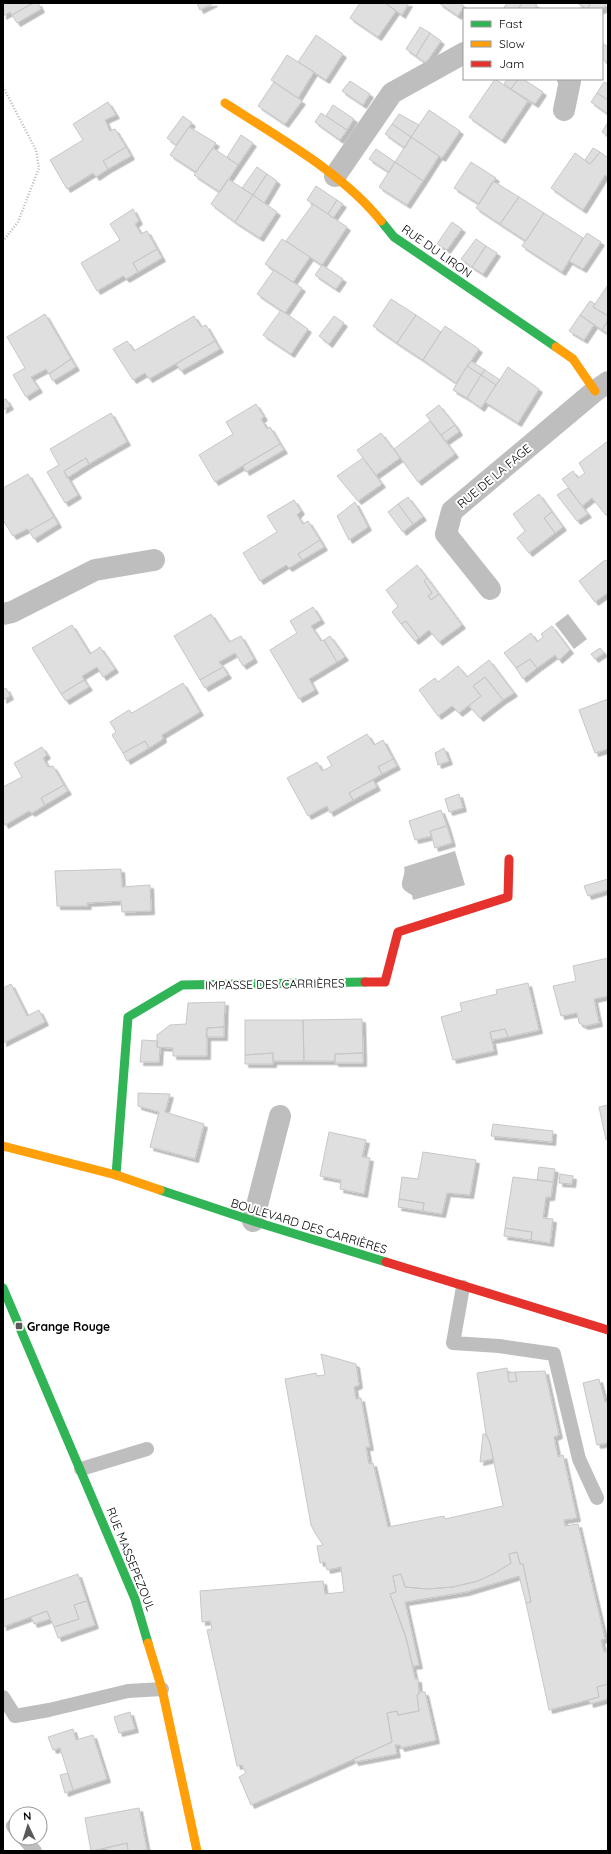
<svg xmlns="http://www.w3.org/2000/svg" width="611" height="1854" font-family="Quicksand,sans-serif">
	<defs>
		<filter id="shadow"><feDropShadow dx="3.5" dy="3.5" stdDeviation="0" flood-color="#0004"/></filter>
	</defs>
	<rect width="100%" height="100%" fill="#fff"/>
	<!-- water -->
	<path fill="#bfbfbf" d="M568,614L587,639L574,649L555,624Z
		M455,851L465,885L413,900L412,895C393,886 407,879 404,867Z"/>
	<!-- building -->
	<path fill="#dfdfdf" stroke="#c7c7c7" filter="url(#shadow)" d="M3,3H33L12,15L10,12L3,16Z
		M33,3H38L41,9L17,23L12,15Z
		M197,3H214L200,10Z
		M360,3H385L396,11L378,37L350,18Z
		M385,3H409L402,15Z
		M439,3H460L464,6L458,16Z
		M507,3H522L518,9H503Z
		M522,3H533L537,5L534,9H518Z
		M577,3H591L587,9Z
		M591,3H607L602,10L587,9Z
		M420,27L430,33L416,56L406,49Z
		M430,33L441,41L426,63L416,56Z
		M316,35L343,54L326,80L298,62Z
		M602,43L608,47V63L602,59Z
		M287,55L314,72L298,98L271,80Z
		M495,79L528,101L502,140L469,117Z
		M507,79H518L511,89L504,84Z
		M518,79H523L543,92L535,104L511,89Z
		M350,81L370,94L363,105L342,91Z
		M274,82L302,101L285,124L258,106Z
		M604,82L608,84V100L597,93Z
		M597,93L608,100V114L591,102Z
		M108,102L116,115L105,120L110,131L115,129L126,147L103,161L108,169L96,177L93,173L67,189L50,160L83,140L73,124Z
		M333,105L354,119L347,130L326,116Z
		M429,110L460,131L442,158L411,137Z
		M321,113L347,130L340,140L315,122Z
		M399,114L419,125L411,137L392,124Z
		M183,116L192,123L176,145L167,138Z
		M608,122V136L602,132Z
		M392,124L411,137L405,148L385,134Z
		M189,127L216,143L196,172L170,155Z
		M241,135L253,143L238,165L227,157Z
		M411,137L439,156L423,181L395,162Z
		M126,147L131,156L108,169L103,161Z
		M213,148L238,165L220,192L194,175Z
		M593,148L600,152L590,164L585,160Z
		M376,149L395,162L389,172L369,159Z
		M600,152L608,158V178L605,175L583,210L551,188L575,153L590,164Z
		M395,162L423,181L407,205L379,187Z
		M471,162L496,178L479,204L454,188Z
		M257,167L267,174L253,195L242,188Z
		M267,174L277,181L264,203L253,195Z
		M228,179L253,195L235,222L211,204Z
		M493,181L519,197L500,224L476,208Z
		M316,186L337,200L328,214L307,200Z
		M253,195L277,212L260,238L235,222Z
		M519,197L544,213L526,241L500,224Z
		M337,200L343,204L333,218L328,214Z
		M313,204L347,227L322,265L286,241Z
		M133,209L139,221L135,224L141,234L147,231L157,249L133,263L138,272L126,279L123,276L97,291L81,263L120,240L110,224Z
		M544,213L583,238L562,272L522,246Z
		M452,222L462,229L447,250L437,244Z
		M587,233L601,242L583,269L569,261Z
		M282,239L310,257L293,282L265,264Z
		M476,239L486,246L472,267L461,259Z
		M486,246L497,253L483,274L472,267Z
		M157,249L162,258L138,272L133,263Z
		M322,265L343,279L336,289L315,275Z
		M274,270L302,288L285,313L257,294Z
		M608,285V316L593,307Z
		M391,299L416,315L397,343L373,326Z
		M590,301L595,304L593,307L608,316V320L602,330L580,315Z
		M281,310L308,329L291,354L263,335Z
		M45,314L71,359L49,374L46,369L31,377L39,389L26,397L13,375L25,368L7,337Z
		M416,315L441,332L423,360L397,343Z
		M580,315L594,325L584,340L569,331Z
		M194,316L201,327L206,325L215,341L149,379L145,373L133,380L113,349L127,341L134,351Z
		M334,316L344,323L329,344L319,336Z
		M608,320V331L607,333L602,330Z
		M445,326L479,349L456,383L423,360Z
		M215,341L220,349L181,371L176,364Z
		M71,359L76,367L53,381L49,374Z
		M471,361L485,370L481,375L467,366Z
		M467,366L481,375L467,398L453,390Z
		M508,367L539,389L518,423L485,402Z
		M485,370L500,380L496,385L481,375Z
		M481,375L496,385L481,408L467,398Z
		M6,399L10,406L3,410V400Z
		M256,404L264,417L261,419L267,429L270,427L280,444L215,482L199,455L233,434L226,422Z
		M439,405L455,425L441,435L426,415Z
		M111,413L127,442L89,464L86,458L64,471L78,495L65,503L47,472L59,465L50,449Z
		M430,421L455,454L418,482L394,449Z
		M455,425L459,432L446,441L441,435Z
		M381,433L400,458L376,475L357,450Z
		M608,441V513L606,515L592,498L582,506L562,479L573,471L578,478L585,473L579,463Z
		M280,444L284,450L246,472L243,466Z
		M86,458L89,464L67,478L64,471Z
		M363,458L382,484L358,501L337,476Z
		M28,474L54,517L29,531L27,529L13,536L3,520V488Z
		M568,488L588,514L577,521L557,495Z
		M539,494L552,512L544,518L555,533L529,553L517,538L525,531L513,514Z
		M408,497L423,517L413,524L398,504Z
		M294,500L301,511L297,515L303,524L308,521L320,540L298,554L302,560L289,568L286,565L260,581L243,553L277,532L267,516Z
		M355,502L368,527L349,540L337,516Z
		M398,504L413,524L403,532L388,512Z
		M552,512L563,527L555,533L544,518Z
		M54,517L58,524L34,539L29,531Z
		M320,540L324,547L302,560L298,554Z
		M605,560L608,562V597L606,594L595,602L579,581Z
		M417,565L427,578L424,581L432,593L428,596L431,600L439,594L462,625L439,642L429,630L419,638L406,621L401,624L392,612L398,606L386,590Z
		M427,578L439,594L431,600L428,596L432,593L424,581Z
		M313,607L321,620L311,626L321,641L324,640L337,662L309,679L315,690L299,699L270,650L297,633L290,621Z
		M211,614L229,642L241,636L254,659L243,666L235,653L219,662L223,667L200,680L174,636Z
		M406,621L419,638L415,641L401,624Z
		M72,625L90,654L100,647L115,669L103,677L97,667L82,676L84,680L61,694L32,648Z
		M552,626L570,650L559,660L555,655L537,668L530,659L516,668L504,653L531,633L537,642L543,637L541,634Z
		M330,636L345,657L337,662L324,640Z
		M600,648L604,653L595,659L591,654Z
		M530,659L537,668L523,679L516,668Z
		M489,660L514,693L503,700L485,677L473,686L481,696L459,713L452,706L438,716L419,690L435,678L438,682L458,666L467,677Z
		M223,667L228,675L205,688L200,680Z
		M485,677L503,700L480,718L469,706L481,696L473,686Z
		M84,680L89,687L66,701L61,694Z
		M183,683L200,712L162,735L163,739L149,748L145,741L123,753L112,735L116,732L110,722L129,710L132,713Z
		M6,688L10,696L3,700V690Z
		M608,699V749L595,753L579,710Z
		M367,734L374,745L383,740L393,759L378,767L382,774L349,793L353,800L330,813L327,806L308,816L287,778L317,762L322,771L332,766L327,757Z
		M145,741L149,748L127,761L123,753Z
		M42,747L47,755L43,758L48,767L53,766L64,785L41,798L45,805L32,813L29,811L5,825L3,821V787L22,777L14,763Z
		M444,748L449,761L438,765L435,753Z
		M393,759L397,766L382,774L378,767Z
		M373,780L377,787L353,800L349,793Z
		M64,785L68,791L45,805L41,798Z
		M459,794L463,808L449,812L445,799Z
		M441,810L447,826L430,831L432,836L415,840L409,821Z
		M447,826L452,843L435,848L430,831Z
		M121,869L122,887L150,885L151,911L122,912L121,901L87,903L88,906H57L55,871Z
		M608,879V890L588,896L584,886Z
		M608,958V996L594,999L599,1023L585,1026L579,1023L577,1013L561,1016L553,986L576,981L573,966Z
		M528,983L539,1030L508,1037L505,1029L490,1032L494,1051L453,1060L441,1017L462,1011L460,1003L497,994L496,990Z
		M11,984L27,1016L39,1010L45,1022L3,1043V988Z
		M225,1002L224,1027L207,1028V1056H173V1048L157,1047V1035L170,1025L186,1024L188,1003Z
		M362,1019L363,1053L335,1054V1061H304L303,1020Z
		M245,1020H303L304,1061H273V1053L245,1055Z
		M224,1027V1037H206L207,1028Z
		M505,1029L508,1037L492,1040L490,1032Z
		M142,1040L158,1041L157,1047L160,1048L159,1062H140Z
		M273,1053V1064H245V1055Z
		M363,1053V1063H335V1054Z
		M138,1093L170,1094L165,1112L204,1124L195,1159L150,1147L159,1112L138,1106Z
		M608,1105V1140H606L599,1107Z
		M493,1124L553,1131L552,1142L491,1136Z
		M329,1132L366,1140L362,1157L370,1158L364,1194L340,1189L341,1180L320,1176Z
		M423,1152L476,1160L470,1195L447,1193L442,1214L423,1211L424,1203L399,1199L402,1177L418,1179Z
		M539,1167L555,1169L553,1182L537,1180Z
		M560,1174L573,1176L572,1184L559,1183Z
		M513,1177L553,1182L551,1197H546L543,1218L553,1219L550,1243L531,1240L532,1232L505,1228Z
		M399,1199L424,1203L423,1211L398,1207Z
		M505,1228L532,1232L531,1240L504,1236Z
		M321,1354L356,1364L359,1385L354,1387L356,1399L361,1398L370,1447H366L369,1464L373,1463L388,1527L444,1516L445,1519L503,1506L490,1443L486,1434L477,1373L507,1368L509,1382L517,1381L515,1372L545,1371L559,1435L554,1437L558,1457L563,1455L577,1518L564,1520L565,1526L578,1524L605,1639L601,1640L604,1652L608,1651V1684L597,1687L599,1697L549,1710L526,1603L531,1602L523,1564H520L517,1552L509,1554L511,1563L495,1573L478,1581L453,1587L427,1589L405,1587L401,1574L393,1576L396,1592L390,1594L407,1641L415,1679H418L419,1694L417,1695L419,1711L398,1715L397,1711L387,1713L392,1742L251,1805L239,1777L246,1773L242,1765L237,1766L207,1630L212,1629L210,1621L202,1622L200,1591L323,1581L325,1594L344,1592L341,1567L327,1570L325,1562L320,1563L317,1546L323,1545L315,1533L311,1525L285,1379L316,1373L317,1376L325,1375Z
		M515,1372L517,1381L509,1382L508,1373Z
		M599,1379L605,1402L608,1401V1443L597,1445L583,1383Z
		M483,1434H486L490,1443L493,1459L480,1462Z
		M517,1552L520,1564H523L531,1602L526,1603L519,1576L466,1592L405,1602L419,1665L413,1666L405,1634L390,1594L396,1592L393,1576L401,1574L405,1587L427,1589L453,1587L478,1581L495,1573L511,1563L509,1554Z
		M78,1574L87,1601L74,1605L79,1619L54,1627L47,1611L3,1627V1600Z
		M87,1601L95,1625L58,1638L54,1627L79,1619L74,1605Z
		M47,1611L50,1619L34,1624L31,1617Z
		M608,1684V1699L590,1704L589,1700L599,1697L597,1687Z
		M419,1692H425L436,1740L401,1748L400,1745H395L397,1754L355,1762L354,1759L392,1742L387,1713L397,1711L398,1715L419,1711L417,1695L419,1694Z
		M130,1712L135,1729L119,1733L114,1717Z
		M73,1729L76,1740L93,1735L107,1779L73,1790L60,1748L53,1750L48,1737Z
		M68,1773L73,1790L65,1793L60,1775Z
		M139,1808L147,1850L128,1851L127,1843L91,1851L85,1818Z
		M127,1843L128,1851H107V1848Z"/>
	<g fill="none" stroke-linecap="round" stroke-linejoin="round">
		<!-- path -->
		<path stroke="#b9b9b9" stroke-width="2.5" stroke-dasharray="1 2" stroke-linecap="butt" d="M3,87L36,150L39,168L18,222L3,241"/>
		<!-- lane -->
		<path stroke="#bebebe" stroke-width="14" d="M463,1287L453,1343L499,1346L554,1354L579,1459L597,1498
			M81,1469L147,1449
			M3,1697L15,1716L49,1710L128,1691L162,1689
			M13,1826L16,1830
			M23,1838L35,1851"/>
		<!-- street -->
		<path stroke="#bebebe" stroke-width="22" d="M564,110L570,81L568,79
			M335,176L392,93L464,53
			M490,589L446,534L452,511L595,391L608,382
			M3,614L12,612L95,570L154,560
			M253,1221L280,1116"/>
		<!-- fast -->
		<path stroke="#30b455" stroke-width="9" d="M381,221L394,237L556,347
			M116,1175L128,1017L182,985L365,982
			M160,1190L253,1221L386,1262
			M3,1288L135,1599L148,1643"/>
		<!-- slow -->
		<path stroke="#ff9f0a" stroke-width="9" d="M225,103C277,137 342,172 381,221
			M556,347L573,359L595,391
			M3,1146L116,1175L160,1190
			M148,1643L162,1689L197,1851"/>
		<!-- jam -->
		<path stroke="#e5322d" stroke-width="9" d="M365,982H385L398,932L508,897L509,859
			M386,1262L608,1330"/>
	</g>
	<!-- markers -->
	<rect fill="#595959" stroke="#fff" stroke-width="1.5" x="15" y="1322" width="8" height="8" rx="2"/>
	<g text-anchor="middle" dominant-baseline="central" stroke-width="4" stroke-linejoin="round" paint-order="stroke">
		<!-- street labels -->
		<g font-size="12" fill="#000" stroke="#fff">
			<text transform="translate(437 251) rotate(35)">RUE DU LIRON</text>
			<text transform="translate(494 476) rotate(-40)">RUE DE LA FAGE</text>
			<text transform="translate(275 984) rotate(-1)">IMPASSE DES CARRIÈRES</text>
			<text transform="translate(309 1226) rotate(17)">BOULEVARD DES CARRIÈRES</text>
			<text transform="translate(131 1559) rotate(68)">RUE MASSEPEZOUL</text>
		</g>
		<!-- poi labels -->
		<g font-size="12" font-weight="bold" fill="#000" stroke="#fff" text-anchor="start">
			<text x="27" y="1326">Grange Rouge</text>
		</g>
	</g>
	<!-- border -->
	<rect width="611" height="1854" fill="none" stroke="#000000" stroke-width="8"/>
	<!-- legend -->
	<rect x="463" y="8" width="140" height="72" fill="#ffffff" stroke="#999999"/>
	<rect x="471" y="21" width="20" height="6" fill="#30b455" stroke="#999999"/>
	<text x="499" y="28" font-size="12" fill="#000000">Fast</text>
	<rect x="471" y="41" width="20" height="6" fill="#ff9f0a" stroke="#999999"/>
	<text x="499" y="48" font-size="12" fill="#000000">Slow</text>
	<rect x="471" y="61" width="20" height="6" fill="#e5322d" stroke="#999999"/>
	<text x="499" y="68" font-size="12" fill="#000000">Jam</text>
	<!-- north arrow -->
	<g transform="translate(28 1826) rotate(356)"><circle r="19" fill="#ffffff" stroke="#999999"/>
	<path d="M0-3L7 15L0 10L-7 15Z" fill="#595959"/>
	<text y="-6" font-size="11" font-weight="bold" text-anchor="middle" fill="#000000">N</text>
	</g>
</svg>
